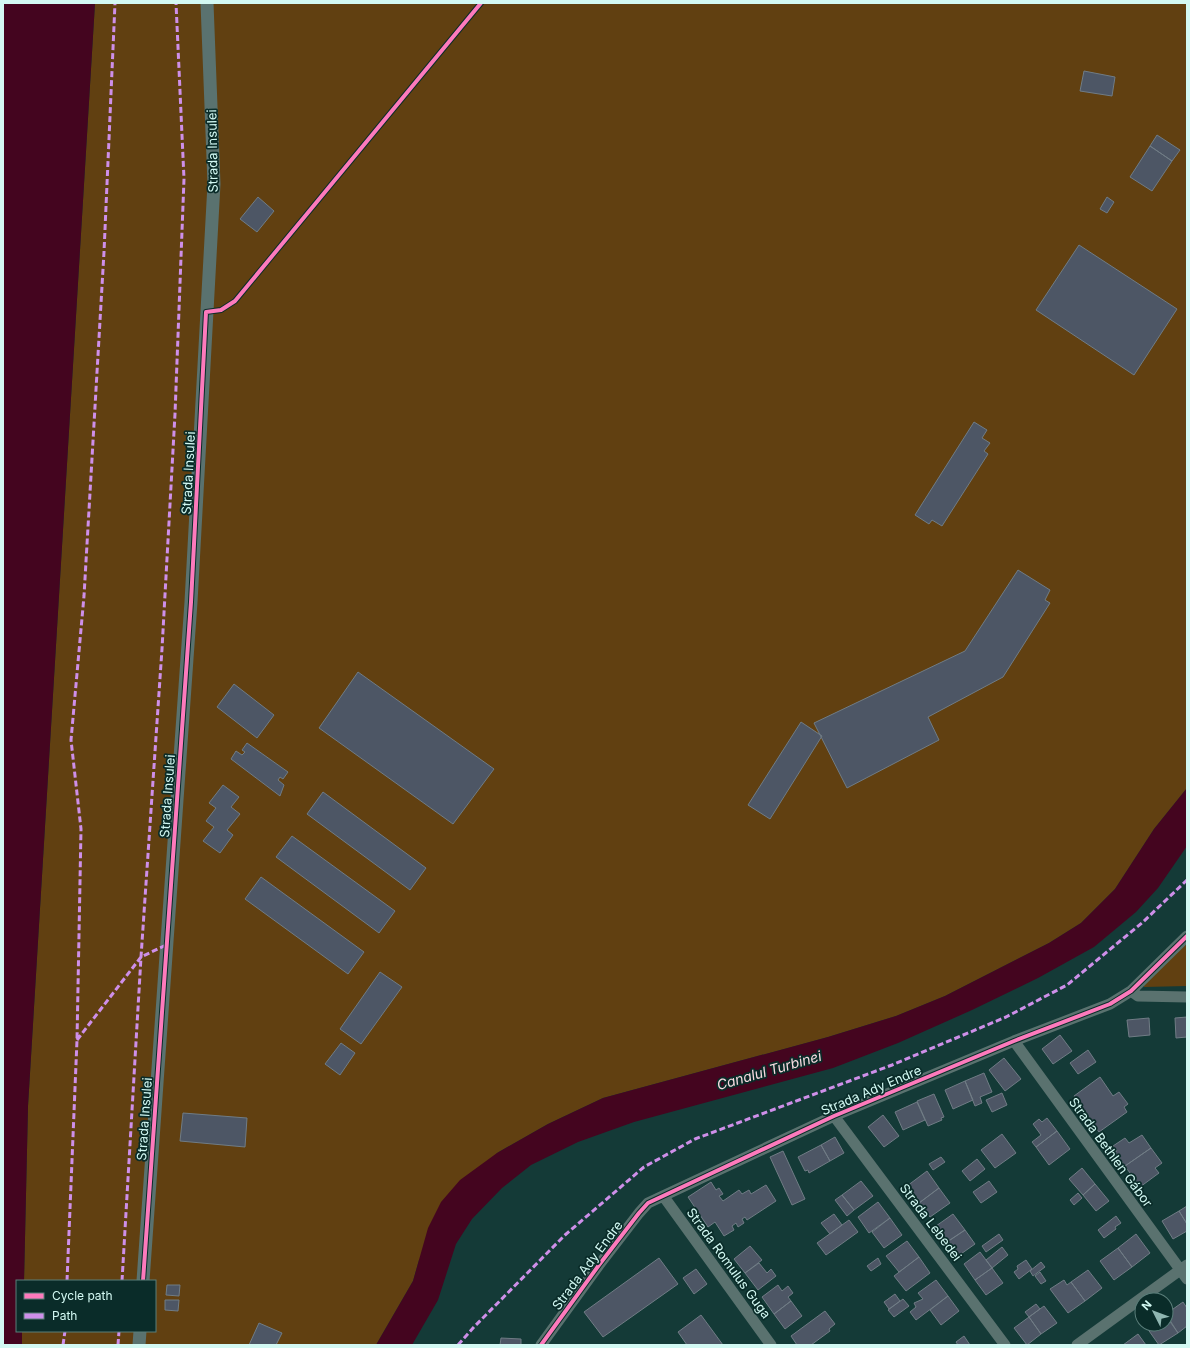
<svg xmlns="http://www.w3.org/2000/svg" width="1190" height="1348" font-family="Inter,sans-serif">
	<rect width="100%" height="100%" fill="#143a37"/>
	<!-- green -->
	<path fill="#614011" d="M95,3H1187V788L1154,829L1115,889L1081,923L1049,943L945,996L896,1016L828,1037L603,1098L548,1124L497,1153L419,1260L413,1281L376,1345H22V1331H155V1281H24L28,1106Z
		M1187,940V986L1144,987V984Z"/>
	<!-- water -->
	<path fill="#44051f" d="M3,3H95L28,1106L24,1281H17V1331H22V1345H3Z
		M1187,788V846L1158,888L1136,912L1094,947L1038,978L972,1010L898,1043L833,1068L634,1122L578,1142L531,1165L502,1188L472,1219L456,1244L438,1300L412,1345H376L413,1281L428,1228L441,1202L460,1180L497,1153L548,1124L603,1098L828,1037L896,1016L945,996L1049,943L1081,923L1115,889L1154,829Z"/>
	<!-- building -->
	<path fill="#4d5665" stroke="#707c85" d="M1084,71L1115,77L1112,96L1080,91Z
		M1157,135L1180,150L1172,161L1150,146Z
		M1150,146L1172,161L1152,191L1130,177Z
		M258,197L274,211L257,232L240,219Z
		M1107,197L1114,202L1107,213L1100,209Z
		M1079,245L1177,309L1134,375L1036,310Z
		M974,422L987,430L982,438L990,443L984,451L988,454L942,526L932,520L929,524L915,515Z
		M1018,570L1050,590L1045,600L1050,603L1003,677L928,717L939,740L847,788L814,723L965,651Z
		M358,672L494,769L453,824L319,728Z
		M234,684L274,715L257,738L217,707Z
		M801,722L822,736L770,819L748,805Z
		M247,743L288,772L283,779L280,777L278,780L284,785L280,796L231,759L236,751L242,755L245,752L242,750Z
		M223,785L239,797L231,807L240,814L227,830L233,835L220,853L203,841L214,827L206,821L216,808L209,803Z
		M323,792L426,868L410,890L307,814Z
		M292,836L395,911L379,933L276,857Z
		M261,877L364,952L348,974L245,899Z
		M380,972L402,987L361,1044L340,1029Z
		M1187,1017V1037L1176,1038L1175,1018Z
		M1149,1018L1150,1035L1129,1037L1127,1020Z
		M1060,1035L1072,1051L1053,1064L1042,1049Z
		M341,1043L355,1053L340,1075L325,1064Z
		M1088,1050L1096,1062L1078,1074L1070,1063Z
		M1004,1058L1021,1079L1005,1091L989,1070Z
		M984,1073L992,1092L980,1097L982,1103L975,1106L965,1081Z
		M1100,1077L1113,1096L1119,1092L1128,1104L1124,1107L1127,1112L1099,1132L1084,1114L1086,1113L1074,1096Z
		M965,1081L973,1100L953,1109L945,1090Z
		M1002,1093L1007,1105L992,1112L986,1100Z
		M934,1094L944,1117L941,1118L942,1120L928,1126L917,1101Z
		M917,1102L925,1120L903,1130L895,1112Z
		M183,1113L247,1118L245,1147L180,1141Z
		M883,1115L899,1136L884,1147L868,1127Z
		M1047,1118L1057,1131L1036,1147L1032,1142L1041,1135L1033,1124L1039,1119L1042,1122Z
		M1057,1131L1070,1149L1049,1165L1036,1147Z
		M1002,1134L1016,1153L995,1168L981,1150Z
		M1142,1135L1151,1148L1125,1166L1115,1152L1117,1151L1113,1146L1125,1138L1129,1143Z
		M835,1137L844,1153L830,1161L821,1145Z
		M821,1145L830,1161L809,1173L808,1170L805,1171L798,1157Z
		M1151,1148L1162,1163L1155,1168L1159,1173L1140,1187L1125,1166Z
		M783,1151L805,1199L792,1205L770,1157Z
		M941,1157L945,1162L933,1170L929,1164Z
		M977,1159L985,1169L970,1181L962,1171Z
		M1082,1168L1095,1184L1083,1195L1069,1179Z
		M927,1171L939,1188L919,1203L907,1186Z
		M861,1181L873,1196L854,1210L842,1195Z
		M989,1181L997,1192L981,1203L973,1192Z
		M711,1182L716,1190L719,1188L723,1194L719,1196L723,1201L739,1190L742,1194L749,1190L751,1194L766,1185L776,1201L747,1220L745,1217L742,1219L744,1223L738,1227L736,1223L732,1226L734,1230L724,1236L715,1222L708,1227L688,1197Z
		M1095,1184L1109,1201L1096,1211L1083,1195Z
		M939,1188L950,1203L930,1217L919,1203Z
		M1078,1193L1082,1198L1074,1205L1070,1200Z
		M842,1195L854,1210L847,1216L835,1200Z
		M878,1202L890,1218L869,1233L858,1217Z
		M1187,1206V1224L1179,1211Z
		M1179,1211L1187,1224V1231L1173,1239L1162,1221Z
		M834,1214L842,1225L830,1234L821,1223Z
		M953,1214L965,1230L947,1242L936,1226Z
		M1116,1216L1121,1223L1115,1227L1116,1229L1104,1238L1098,1230Z
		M890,1218L902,1235L884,1248L872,1232Z
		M849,1220L858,1232L826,1255L817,1243Z
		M965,1230L975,1244L958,1256L947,1242Z
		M999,1234L1003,1240L986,1252L982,1246Z
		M1136,1234L1150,1253L1132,1267L1118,1248Z
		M907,1241L919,1257L899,1272L886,1256Z
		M750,1246L762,1260L745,1273L734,1259Z
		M1002,1247L1008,1255L992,1268L986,1260Z
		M1118,1248L1132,1267L1114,1280L1100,1261Z
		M980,1252L992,1268L975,1280L964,1264Z
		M919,1257L930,1273L906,1291L894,1276Z
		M659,1258L678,1284L603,1337L584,1312Z
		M878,1258L881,1264L871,1271L867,1266Z
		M1026,1260L1032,1269L1019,1279L1014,1272L1018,1269L1017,1266Z
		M1041,1262L1045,1267L1033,1276L1030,1271Z
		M759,1263L767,1273L771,1269L776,1276L758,1290L745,1273Z
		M992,1268L1003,1283L986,1295L975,1280Z
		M696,1269L707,1284L694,1294L683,1278Z
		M1088,1270L1102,1288L1085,1301L1071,1282Z
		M1040,1272L1046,1281L1041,1284L1035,1276Z
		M936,1280L948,1296L916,1320L910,1312L916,1307L914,1303L923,1299L918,1293Z
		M1064,1280L1067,1285L1071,1282L1085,1301L1068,1313L1050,1289Z
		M167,1285H180L179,1296L166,1295Z
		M778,1285L782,1291L788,1286L793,1293L788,1297L791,1301L774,1314L762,1297Z
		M895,1294L900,1301L889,1309L884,1302Z
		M948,1296L959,1311L941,1325L930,1310Z
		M903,1299L909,1306L894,1317L888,1310Z
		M165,1300H179L178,1311L165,1310Z
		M791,1301L802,1316L785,1329L774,1314Z
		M1183,1302L1187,1308V1326L1178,1333L1166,1314Z
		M1036,1304L1040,1309L1029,1317L1025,1312Z
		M1044,1306L1057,1323L1041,1334L1029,1317Z
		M825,1311L835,1324L829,1329L830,1331L811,1345H797L791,1336Z
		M701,1315L723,1345H687L678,1332Z
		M1166,1316L1178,1333L1159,1345L1147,1328L1152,1324H1166Z
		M1029,1317L1041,1334L1027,1345L1014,1328Z
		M259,1323L282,1333L276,1345H249Z
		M1138,1334L1146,1345H1123Z
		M964,1336L970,1345H958L956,1342Z
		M501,1338L521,1339V1345H500Z"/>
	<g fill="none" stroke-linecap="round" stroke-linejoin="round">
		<!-- minor -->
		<path stroke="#5a726f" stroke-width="11" d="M1131,991L1138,996L1187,997
			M1014,1041L1187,1279
			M834,1116L1005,1345
			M664,1197L771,1345
			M541,1345L599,1265L639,1213L648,1203L834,1116L1014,1041L1110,1004L1131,991L1187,936
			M1077,1345L1187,1265"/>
		<!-- tertiary -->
		<path stroke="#5a726f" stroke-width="13" d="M143,1281L191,602L214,184L207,3
			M139,1345L140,1331"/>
		<!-- quiet -->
		<path stroke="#ce8fe9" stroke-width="3" stroke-dasharray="6 3" stroke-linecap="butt" d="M77,1040L141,957L166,945
			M67,1281L77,1040L81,829L71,740L84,596L104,252L115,3
			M122,1281L141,957L162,649L175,414L184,179L176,3
			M63,1345L65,1331
			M118,1345L119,1331
			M458,1345L474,1327L565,1235L644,1167L695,1139L892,1065L1006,1017L1067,985L1143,922L1187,880"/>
		<!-- cycleway casing -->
		<g stroke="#0a2c29" stroke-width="6">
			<path id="cycleway" d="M143,1281L191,602L206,312L221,310L235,301L481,3
				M541,1345L599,1265L639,1213L648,1203L834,1116L1014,1041L1110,1004L1131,991L1187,936"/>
		</g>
		<!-- cycleway -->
		<use href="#cycleway" stroke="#fd7abc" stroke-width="4"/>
	</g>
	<g text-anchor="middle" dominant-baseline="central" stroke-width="3.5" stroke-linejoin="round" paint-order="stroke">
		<!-- street labels -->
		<g font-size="13" fill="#d3f9f3" stroke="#0a2c29">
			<text transform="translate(212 151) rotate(-91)">Strada Insulei</text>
			<text transform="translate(188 473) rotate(-87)">Strada Insulei</text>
			<text transform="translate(167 796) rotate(-86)">Strada Insulei</text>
			<text transform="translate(871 1090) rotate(-23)">Strada Ady Endre</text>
			<text transform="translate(144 1119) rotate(-86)">Strada Insulei</text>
			<text transform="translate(1111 1152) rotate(54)">Strada Bethlen Gábor</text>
			<text transform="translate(931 1222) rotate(53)">Strada Lebedei</text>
			<text transform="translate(729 1263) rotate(54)">Strada Romulus Guga</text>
			<text transform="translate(587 1265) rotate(-53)">Strada Ady Endre</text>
		</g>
		<!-- water labels -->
		<g font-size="14" font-style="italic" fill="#f8dbe1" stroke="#0a2c29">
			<text transform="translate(769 1070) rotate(-16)">Canalul Turbinei</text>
		</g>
	</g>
	<!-- border -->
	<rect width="1190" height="1348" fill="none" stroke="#d3f9f3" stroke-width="8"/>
	<!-- legend -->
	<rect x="16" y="1280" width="140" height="52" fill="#0a2c29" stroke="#5a7e7a"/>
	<rect x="24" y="1293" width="20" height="6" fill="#fd7abc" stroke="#5a7e7a"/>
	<text x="52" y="1300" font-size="12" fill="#d3f9f3">Cycle path</text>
	<rect x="24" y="1313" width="20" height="6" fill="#ce8fe9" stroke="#5a7e7a"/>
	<text x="52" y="1320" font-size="12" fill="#d3f9f3">Path</text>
	<!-- north arrow -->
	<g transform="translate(1154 1312) rotate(312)"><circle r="19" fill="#0a2c29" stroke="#5a7e7a"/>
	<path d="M0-3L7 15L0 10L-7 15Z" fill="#90b6b1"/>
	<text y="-6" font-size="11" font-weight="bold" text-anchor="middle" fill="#d3f9f3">N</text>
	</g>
</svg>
